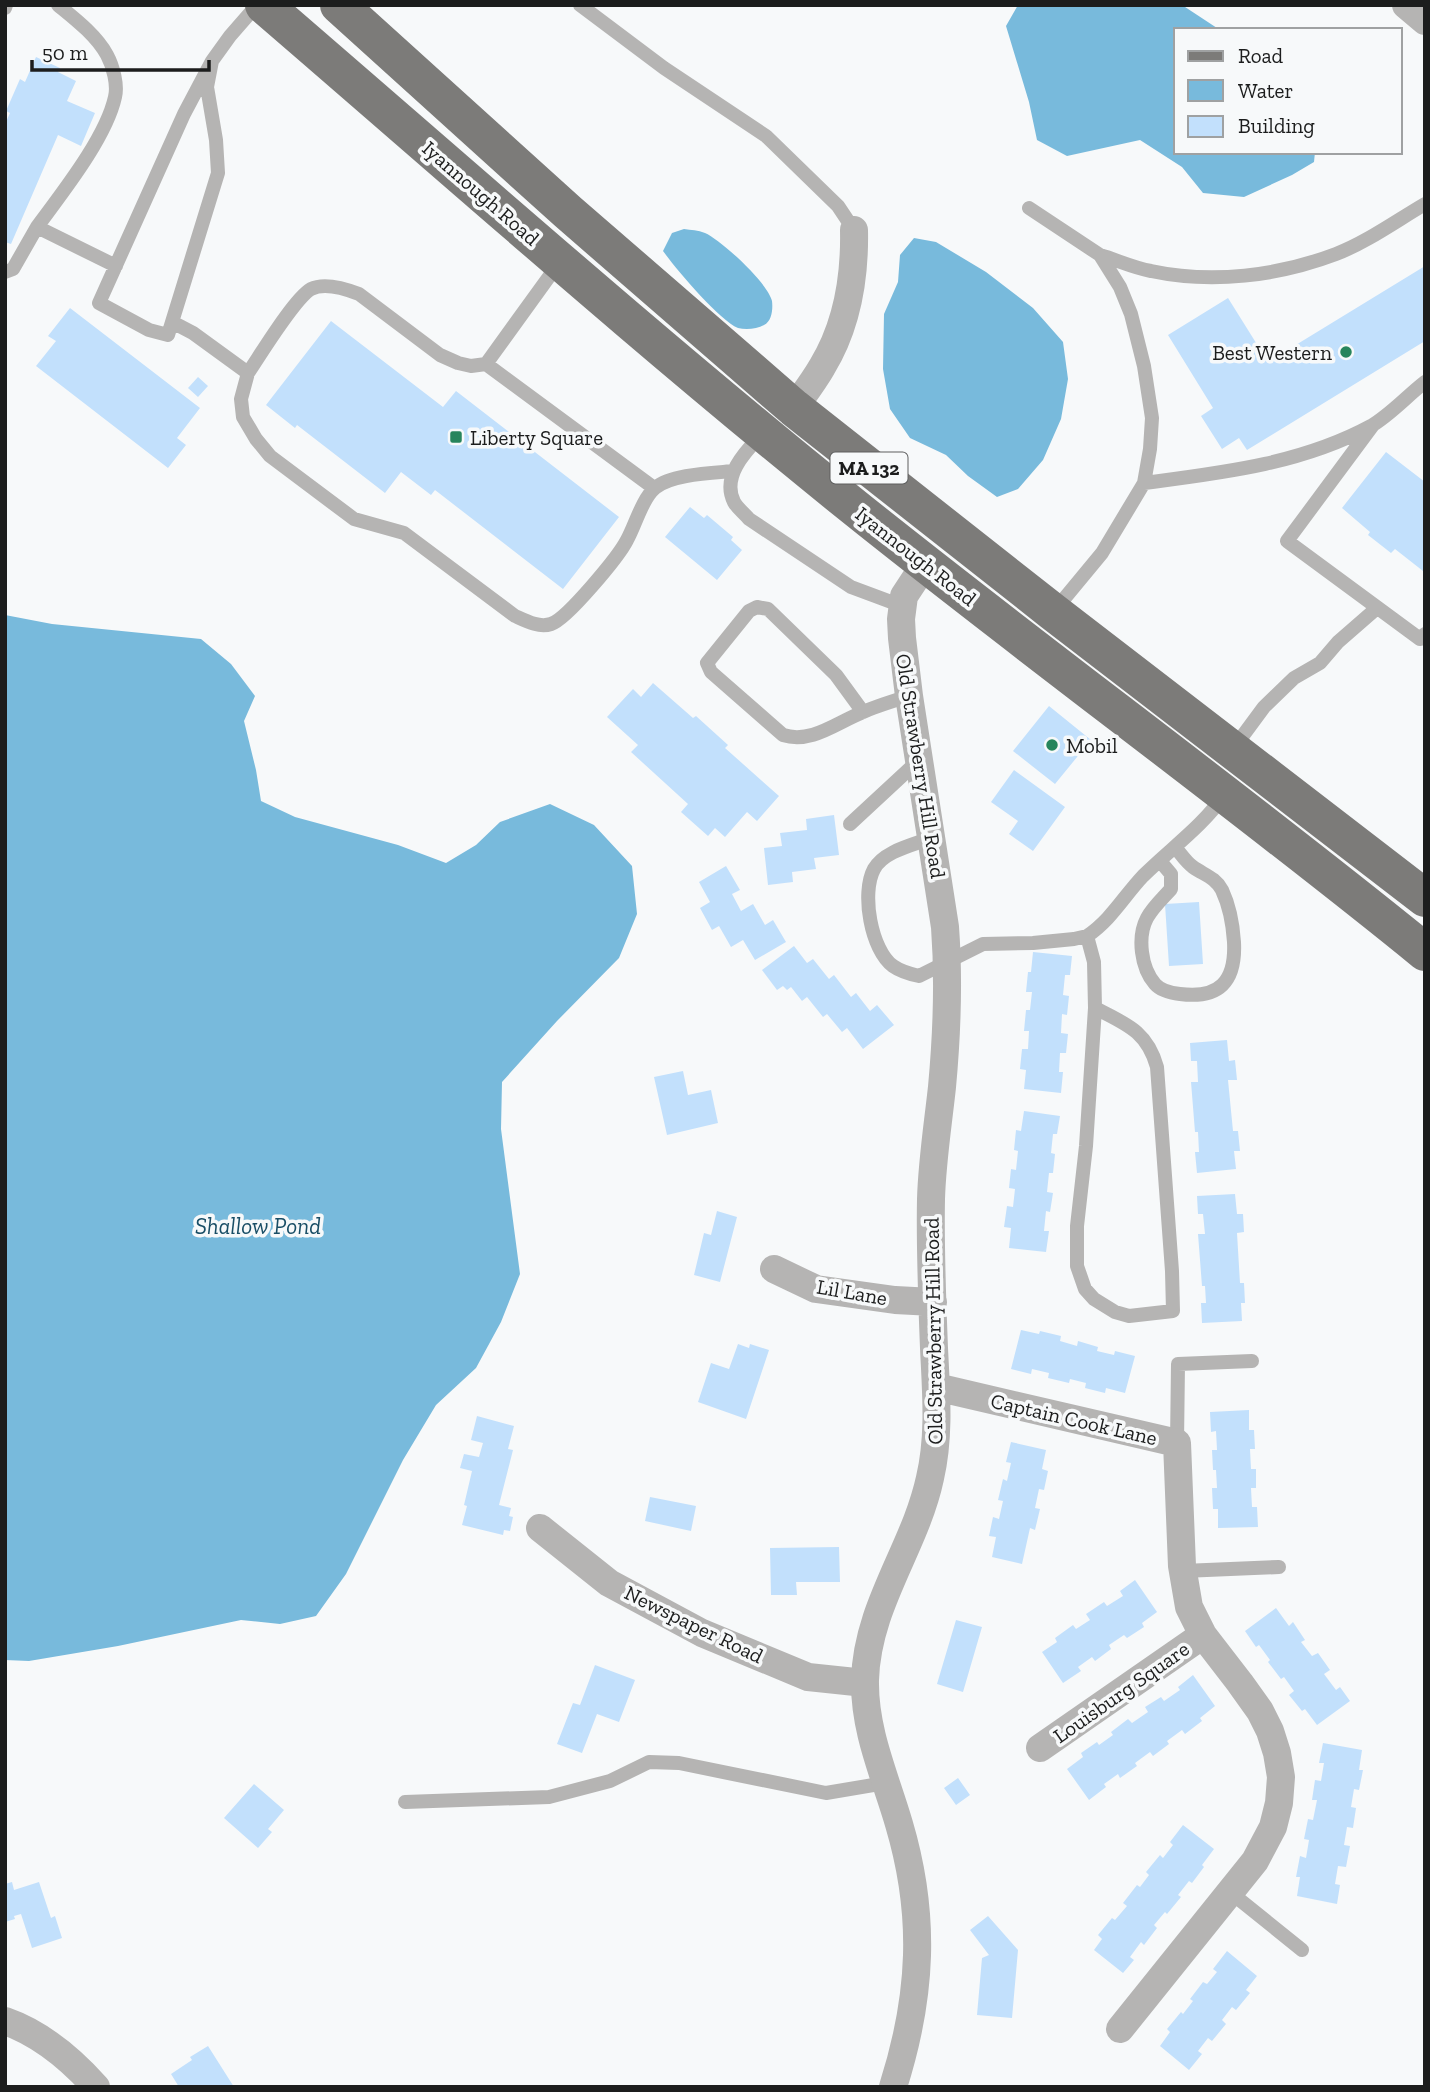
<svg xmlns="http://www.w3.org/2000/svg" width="1430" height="2092" font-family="'Zilla Slab',serif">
	<rect width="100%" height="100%" fill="#f7f9fa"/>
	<!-- water -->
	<path fill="#78badc" d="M1018,5H1182L1220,30H1176V152H1315L1314,162L1292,175L1244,197L1203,193L1182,167L1140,140L1067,156L1037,140L1029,102L1006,26Z
		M684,229C691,230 698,230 705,233C721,240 768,283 772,301C773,309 772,321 764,325C757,329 746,330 738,328C719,320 676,269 663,251L672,233Z
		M914,238L936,242L986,272L1033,308L1063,342L1068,379L1061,419L1043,460L1018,489L997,497L968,476L946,455L910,438L890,409L883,369L884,314L898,282L900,255Z
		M5,615L52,624L201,639L231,664L255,696L244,721L256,770L261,801L295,817L398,845L446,863L476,845L500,822L550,804L594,825L632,866L637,914L619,958L557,1021L502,1082L501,1129L520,1274L501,1322L476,1368L436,1405L403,1460L346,1574L316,1616L280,1624L241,1620L118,1646L29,1661L5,1660Z"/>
	<!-- building -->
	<path fill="#c2e0fc" d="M36,57L60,68L58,72L76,81L67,101L95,113L81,146L58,135L11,244L5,242V124L10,113L6,111L20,79L25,82Z
		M1425,266V341L1247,450L1239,438L1222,449L1201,416L1213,408L1168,335L1228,298L1268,362Z
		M70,308L200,408L177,438L186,445L168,468L36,366L56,341L48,336Z
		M331,321L443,407L456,391L619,517L563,589L435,490L431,495L401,472L385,493L297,425L295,428L266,405Z
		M198,377L208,386L198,397L188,388Z
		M1386,452L1425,482V568L1423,571L1395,549L1391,553L1368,535L1370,532L1342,508Z
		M690,507L704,518L707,515L733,537L731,540L742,550L717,580L665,537Z
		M653,683L693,718L696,716L728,745L725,748L779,796L757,821L747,812L725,837L715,828L708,836L681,812L688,804L631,752L638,745L607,717L633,689L641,697Z
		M1049,706L1091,740L1055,784L1013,751Z
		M1014,770L1065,807L1033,851L1009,834L1018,821L991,802Z
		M834,815L839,855L814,858L816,869L792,872L793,882L768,885L764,848L782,846L780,833L807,830L806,819Z
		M726,866L740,890L732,894L741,911L753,904L765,925L773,920L786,942L755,960L743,940L731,947L719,926L712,930L700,908L710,902L699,882Z
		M1199,902L1203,964L1169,966L1165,904Z
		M794,946L807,963L813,959L829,979L834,975L851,997L856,993L870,1011L877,1005L894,1025L863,1049L847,1028L842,1032L827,1014L823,1017L807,997L802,1001L791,987L787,990L783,986L777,990L762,970Z
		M1033,952L1072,956L1070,975H1065L1063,995L1069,996L1067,1015L1062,1014L1061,1033L1068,1034L1066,1053H1060L1059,1072H1063L1061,1093L1024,1089L1026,1070L1020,1069L1022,1049H1028L1029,1031H1024L1026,1010H1030L1032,992H1026L1028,972H1031Z
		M1227,1040L1229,1061L1235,1060L1237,1080H1228L1233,1131H1238L1240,1151H1234L1236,1169L1197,1173L1195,1152H1199L1198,1132H1195L1191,1082H1198L1197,1061H1191L1190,1043Z
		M683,1071L688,1095L711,1090L718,1123L667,1135L654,1077Z
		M1024,1111L1060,1116L1057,1134H1053L1051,1153L1055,1154L1053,1173H1049L1047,1192L1053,1193L1050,1212L1046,1211L1044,1231H1049L1046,1252L1009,1248L1011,1228L1004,1227L1007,1206L1013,1207L1015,1189L1009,1188L1011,1169L1016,1170L1018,1151L1014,1150L1016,1130L1021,1131Z
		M1235,1194L1237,1214H1243L1244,1232L1237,1233L1240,1283H1244L1245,1303H1241L1242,1321L1202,1323L1201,1303H1206L1205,1286H1202L1198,1234H1205L1203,1214H1198L1197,1196Z
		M717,1211L737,1217L720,1282L694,1275L704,1233L711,1235Z
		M1021,1330L1039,1334L1040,1331L1061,1336L1060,1341L1077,1346L1078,1341L1098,1347L1097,1351L1114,1355L1115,1351L1135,1356L1125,1393L1106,1388L1105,1393L1085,1388L1086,1383L1070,1379L1069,1383L1048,1378L1049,1373L1032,1369L1031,1374L1011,1369Z
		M738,1344L749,1348L750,1344L769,1350L746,1419L698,1402L711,1363L729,1369Z
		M1249,1410V1430H1254L1255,1449H1250L1251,1469H1256V1488H1251L1252,1507H1257L1258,1527L1218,1528V1509H1213L1212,1488H1217L1216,1470H1213L1212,1450H1217L1216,1431L1211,1432L1210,1412Z
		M477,1416L514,1426L508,1449L513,1450L499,1505L511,1508L509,1516L513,1517L510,1531L504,1530L503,1535L462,1525L467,1506L464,1505L472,1471L460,1468L464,1454L479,1457L483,1443L471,1440Z
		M1011,1442L1046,1450L1042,1469L1048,1471L1044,1490L1039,1489L1035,1508L1040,1509L1035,1530L1030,1528L1022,1564L992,1557L996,1537L989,1536L993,1517L999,1519L1003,1501L998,1500L1003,1479L1007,1481L1011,1463L1006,1462Z
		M650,1497L696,1506L691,1531L645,1521Z
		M839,1547L840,1582H796L797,1595H771L770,1548Z
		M1135,1580L1157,1612L1142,1623L1144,1627L1127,1638L1124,1635L1109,1645L1111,1649L1095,1661L1092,1657L1078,1667L1081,1671L1063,1683L1042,1652L1057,1642L1055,1638L1073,1625L1076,1629L1090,1620L1086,1614L1104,1602L1107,1606L1123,1596L1120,1591Z
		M1276,1608L1289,1626L1293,1622L1305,1640L1301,1642L1312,1656L1318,1653L1330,1670L1324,1674L1336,1690L1340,1687L1350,1701L1317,1725L1305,1709L1302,1711L1289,1695L1294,1691L1284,1677L1281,1679L1268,1662L1270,1660L1259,1645L1256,1647L1245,1631Z
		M956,1620L982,1627L963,1692L937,1684Z
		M595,1665L635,1680L619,1722L597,1714L582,1753L557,1744L573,1703L580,1705Z
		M1193,1675L1215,1706L1200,1718L1202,1721L1185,1734L1182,1730L1167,1741L1169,1744L1153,1756L1150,1752L1135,1763L1137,1766L1120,1778L1118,1774L1104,1784L1106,1787L1089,1800L1067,1769L1083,1757L1081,1753L1097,1742L1099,1745L1113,1735L1111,1732L1128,1719L1132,1723L1148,1712L1145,1707L1161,1697L1164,1701L1180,1690L1178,1687Z
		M1323,1743L1362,1750L1359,1770H1363L1359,1790L1354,1789L1351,1807L1356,1808L1353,1828L1347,1827L1344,1845L1350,1846L1346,1867L1338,1866L1335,1884L1340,1885L1337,1904L1297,1896L1300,1877H1296L1300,1856L1306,1858L1309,1840L1304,1839L1308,1819L1313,1820L1317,1800H1312L1315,1780L1321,1781L1324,1763H1319Z
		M958,1778L970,1795L956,1805L944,1788Z
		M254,1784L284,1810L268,1829L272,1832L258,1848L224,1818Z
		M1183,1825L1214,1849L1202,1865L1204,1867L1192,1883L1189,1881L1178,1895L1181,1897L1167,1914L1165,1912L1154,1925L1157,1928L1144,1945L1141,1942L1130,1957L1134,1960L1123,1973L1094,1950L1102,1939L1098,1935L1112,1918L1115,1920L1127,1906L1123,1903L1137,1885L1140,1887L1149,1875L1146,1872L1160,1855L1163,1858L1173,1845L1170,1842Z
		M12,1882L14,1890L39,1882L51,1918L55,1916L62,1938L32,1948L21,1914L14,1916L15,1919L5,1922V1884Z
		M988,1916L1018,1950L1012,2018L977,2015L982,1958L989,1955L970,1930Z
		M1227,1951L1257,1976L1246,1990L1250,1993L1236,2010L1232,2007L1222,2020L1226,2024L1212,2041L1208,2038L1198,2051L1202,2054L1189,2070L1160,2046L1170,2032L1167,2029L1181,2012L1183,2014L1193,2001L1190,1999L1203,1982L1207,1984L1217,1972L1213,1969Z
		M208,2046L234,2087H191L190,2085L179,2087L171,2074L192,2060L190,2057Z"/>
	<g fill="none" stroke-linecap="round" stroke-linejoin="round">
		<!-- lane -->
		<path stroke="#b5b4b3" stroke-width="14" d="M580,5L664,68L766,136L838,206L854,230
			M5,8L6,5
			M212,61L207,87L216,140L218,173L168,335L149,330L99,303L184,114L212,61L230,36L257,5
			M1029,208L1100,255
			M37,227C62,193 106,138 115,97C118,85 113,66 107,55C96,35 75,19 58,5
			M5,272L13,269L37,227L116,266
			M172,322L193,333L248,373C261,354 294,299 311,289C325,282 346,289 359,294L440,355L458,363L471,366L486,364L559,263
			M486,364L654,488
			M248,373L241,399L243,417L256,439L270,456L354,519L404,533L515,616C526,621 539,628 551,624C567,619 619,556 627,540C635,526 642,499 655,488C671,474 713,473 734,471
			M1373,425L1287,541L1420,639L1425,634
			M762,434C746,451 721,476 734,502C737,508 744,513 749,519L851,587L902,606
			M1144,483C1221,473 1301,464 1371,426C1390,415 1407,396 1425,382
			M1054,611L1102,553L1144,483L1150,449L1152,418L1144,366L1131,314L1120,287L1100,255C1117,260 1134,268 1151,271C1212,284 1278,276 1336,254C1367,242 1396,221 1425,204
			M863,712L836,675L768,609L757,607L749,611L707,663L711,672L783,735C811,744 836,723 861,713C876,706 893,701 909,696
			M1233,749L1264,707L1294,678L1320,663L1338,642L1377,608
			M850,824L919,760
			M931,838C913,845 884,851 874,869C861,893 871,950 893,966C900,971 910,974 919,976L983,944L1033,943L1074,939L1087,936
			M1160,861L1171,874V889C1163,898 1153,907 1147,918C1137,937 1141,968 1155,984C1161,991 1171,993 1180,994C1219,999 1236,982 1234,942C1233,926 1229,905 1222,890C1215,877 1204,875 1193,867C1186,862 1181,854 1175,847
			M1095,1008C1126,1024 1147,1031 1157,1067L1172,1271L1173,1311L1129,1316L1115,1312L1094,1299L1085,1289L1077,1266V1226L1086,1146L1095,1008L1094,962L1087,936C1111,920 1124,896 1143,876C1170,849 1203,826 1224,795
			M1177,1443L1178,1364L1252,1361
			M1183,1571L1279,1567
			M405,1802L549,1797L610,1781L649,1762L679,1763L826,1793L885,1783
			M1230,1892L1302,1950"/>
		<!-- street -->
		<path stroke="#b5b4b3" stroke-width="28" d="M1406,5L1425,21
			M794,408C804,394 814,381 822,367C847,326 855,277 854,230
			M774,1269L816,1289L895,1300L933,1302
			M936,1387L1177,1443L1182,1566L1189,1607L1203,1635L1240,1683L1260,1711L1270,1731L1277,1753L1281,1777L1279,1803L1273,1827L1255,1861L1120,2029
			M540,1528L609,1583L702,1633L808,1677L865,1683
			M1040,1748L1203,1635
			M5,2021C42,2034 71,2059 96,2087
			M893,2087C922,1996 926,1915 899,1824C885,1776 864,1731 865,1680C867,1605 915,1548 930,1478C940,1435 936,1391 934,1348C932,1298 930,1249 931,1199C932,1162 938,1124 942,1087C947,1033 949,981 945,927L909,696L902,638L901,619L904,596L925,564"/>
		<!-- primary -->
		<path stroke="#7c7b79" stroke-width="38" d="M264,5C458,172 649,342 849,503C1038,655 1236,798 1425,952
			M339,5L568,212L794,408L1053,612L1425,898"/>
	</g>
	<!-- markers -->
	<g fill="#27855c" stroke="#f7f9fa" stroke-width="2.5">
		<circle cx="1346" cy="352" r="7"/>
		<rect x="449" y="430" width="14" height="14" rx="3.5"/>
		<circle cx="1052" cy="745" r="7"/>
	</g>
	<g text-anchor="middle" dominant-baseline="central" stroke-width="7" stroke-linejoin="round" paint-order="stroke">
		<!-- shield labels -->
		<rect fill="#f7f9fa" stroke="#5e5f5f" stroke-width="2" x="830.5" y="452.5" width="77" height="31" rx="5"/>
		<g font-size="19" font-weight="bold" fill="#1c1d1d">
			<text x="869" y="468">MA 132</text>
		</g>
		<!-- street labels -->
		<g font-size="21" fill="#1c1d1d" stroke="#f7f9fa">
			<text transform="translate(481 193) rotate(41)">Iyannough Road</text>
			<text transform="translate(916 556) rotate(38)">Iyannough Road</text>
			<text transform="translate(921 766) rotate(81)">Old Strawberry Hill Road</text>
			<text transform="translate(852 1292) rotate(10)">Lil Lane</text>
			<text transform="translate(933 1331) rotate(-91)">Old Strawberry Hill Road</text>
			<text transform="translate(1074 1419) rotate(13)">Captain Cook Lane</text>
			<text transform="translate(694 1624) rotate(26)">Newspaper Road</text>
			<text transform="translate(1121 1692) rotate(-35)">Louisburg Square</text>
		</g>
		<!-- poi labels -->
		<g font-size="21" fill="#1c1d1d" stroke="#f7f9fa" text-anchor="start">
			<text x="1332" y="352" text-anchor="end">Best Western</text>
			<text x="470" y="437">Liberty Square</text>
			<text x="1066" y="745">Mobil</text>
		</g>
		<!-- water labels -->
		<g font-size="23" font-style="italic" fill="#194e66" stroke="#f7f9fa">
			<text x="258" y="1226">Shallow Pond</text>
		</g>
	</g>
	<!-- border -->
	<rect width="1430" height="2092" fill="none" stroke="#1c1d1d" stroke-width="14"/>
	<!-- legend -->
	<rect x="1174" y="28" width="228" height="126" fill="#f7f9fa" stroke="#9fa1a2" stroke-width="2"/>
	<rect x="1188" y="51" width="35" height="10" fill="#7c7b79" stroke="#9fa1a2" stroke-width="2"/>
	<text x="1238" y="63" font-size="21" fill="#1c1d1d">Road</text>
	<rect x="1188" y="80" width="35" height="21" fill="#78badc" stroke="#9fa1a2" stroke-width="2"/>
	<text x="1238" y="98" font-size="21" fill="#1c1d1d">Water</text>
	<rect x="1188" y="116" width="35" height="21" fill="#c2e0fc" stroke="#9fa1a2" stroke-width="2"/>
	<text x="1238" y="133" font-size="21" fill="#1c1d1d">Building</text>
	<!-- scale -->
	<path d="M32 60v10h177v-10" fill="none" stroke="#1c1d1d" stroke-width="3.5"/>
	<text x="42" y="60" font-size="21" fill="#1c1d1d" stroke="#f7f9fa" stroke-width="5" paint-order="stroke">50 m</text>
</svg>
